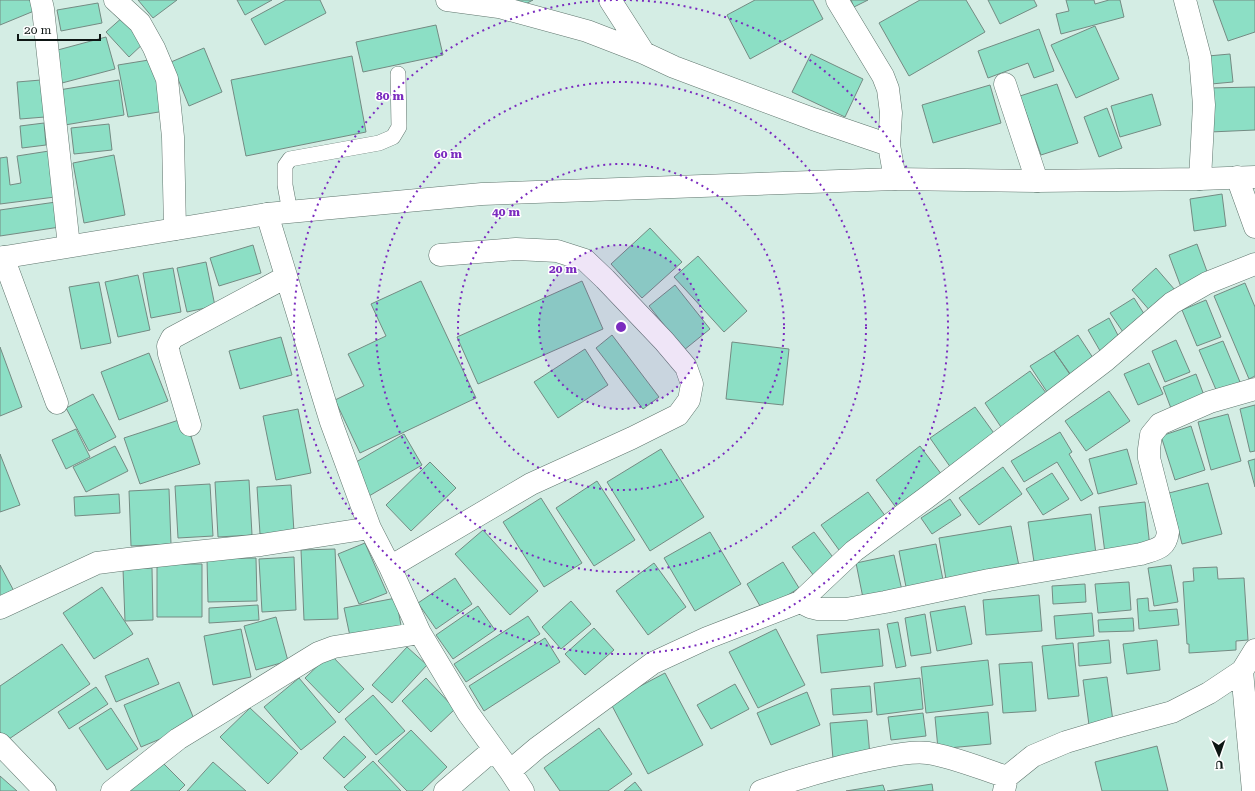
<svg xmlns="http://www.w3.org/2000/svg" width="1255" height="791" font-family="'Roboto Serif',serif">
	<rect width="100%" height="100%" fill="#d4ede4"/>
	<!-- building -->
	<path fill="#8cdfc5" stroke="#748b83" d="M0,0H30L34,11L0,25Z
		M138,0H177L153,18Z
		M237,0H272L245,15Z
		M286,0H320L326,13L265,45L251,19Z
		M511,0H533L516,9Z
		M755,0H813L823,19L750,59L727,15Z
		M851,0H868L854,7Z
		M920,0H966L985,32L909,76L879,23Z
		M988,0H1034L1037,6L1000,24Z
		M1066,0H1094L1095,4L1109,0H1120L1124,17L1061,34L1056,14L1069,11Z
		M1213,0H1255V32L1228,41Z
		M98,3L102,23L61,31L57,10Z
		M124,16L146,41L129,57L106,32Z
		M436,25L443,55L363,72L356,42Z
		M1095,26L1119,79L1076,98L1051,45Z
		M1039,29L1054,71L1034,78L1028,63L988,78L978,51Z
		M106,37L115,69L62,83L54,51Z
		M204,48L222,92L189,106L171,62Z
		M811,54L863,79L845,117L792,92Z
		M1230,54L1233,82L1211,84L1208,56Z
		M352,56L366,132L246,156L231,80Z
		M155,59L165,111L128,117L118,65Z
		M41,80L45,117L20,119L17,82Z
		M119,80L124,115L59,126L53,91Z
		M1057,84L1078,143L1041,155L1020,96Z
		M990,85L1001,123L933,143L922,105Z
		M1255,87V130L1210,132L1209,88Z
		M1152,94L1161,125L1120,137L1111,106Z
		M1107,108L1122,148L1099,157L1084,117Z
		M44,123L46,145L22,148L20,126Z
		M109,124L112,150L74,154L71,128Z
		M49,151L55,197L0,204V158L7,157L10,185L21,183L17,156Z
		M114,155L125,215L84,223L73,163Z
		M1222,194L1226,226L1194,231L1190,199Z
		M56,202L60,227L0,236V210Z
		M650,228L682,262L642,298L611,264Z
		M1197,244L1209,277L1181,287L1169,255Z
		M253,245L261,273L219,286L210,258Z
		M698,256L747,311L724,332L674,277Z
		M206,262L215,306L187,312L177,268Z
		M173,268L181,312L151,318L143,273Z
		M1156,268L1175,290L1151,312L1132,290Z
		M138,275L150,330L118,337L105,282Z
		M421,281L476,398L360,453L335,400L364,386L348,354L386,336L371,304Z
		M582,281L603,329L478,384L457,337Z
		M99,282L111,343L81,349L69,287Z
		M1245,283L1255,307V376L1249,379L1214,296Z
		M675,285L710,329L684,350L649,306Z
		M1134,298L1148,320L1125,335L1110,313Z
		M1206,300L1221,337L1197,346L1182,310Z
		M1109,318L1123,345L1103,356L1088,330Z
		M612,335L659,397L643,409L596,348Z
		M1078,335L1097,364L1073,379L1054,351Z
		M281,337L292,375L240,389L229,351Z
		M1176,340L1190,372L1165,382L1152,351Z
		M1223,341L1240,382L1217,392L1199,350Z
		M732,342L789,349L783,405L726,399Z
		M0,347L22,407L0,416Z
		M585,349L608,385L558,418L534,382Z
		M1054,351L1073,378L1049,395L1030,366Z
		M149,353L168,401L119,420L101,372Z
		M1149,363L1163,394L1138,405L1124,374Z
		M1030,371L1049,397L1003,430L985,403Z
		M1196,374L1205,398L1172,411L1163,387Z
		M1109,391L1130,421L1086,451L1065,421Z
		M93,394L116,437L89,451L66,408Z
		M1255,405V451L1250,452L1240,409Z
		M975,407L996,436L951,468L930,438Z
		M298,409L311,473L276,480L263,416Z
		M1228,414L1241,461L1211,470L1198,422Z
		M185,418L200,464L140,484L124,438Z
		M1191,426L1205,470L1175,480L1161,436Z
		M76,429L90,457L66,469L52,440Z
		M1060,432L1072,452L1069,454L1093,494L1081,501L1057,462L1024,482L1011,461Z
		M404,434L422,465L369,496L351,465Z
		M115,446L128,471L86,492L73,467Z
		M920,446L942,475L897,509L876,480Z
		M661,449L704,517L650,551L607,482Z
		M1127,449L1137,484L1098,494L1089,459Z
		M0,454L20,505L0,512Z
		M1255,459V487L1248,461Z
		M430,462L456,488L411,531L386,505Z
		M1003,467L1022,494L979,525L959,498Z
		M1052,473L1069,499L1043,515L1026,489Z
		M249,480L252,535L218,537L215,482Z
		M597,481L635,540L594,566L556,508Z
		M1208,483L1222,534L1182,544L1169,493Z
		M210,484L213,536L178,538L175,486Z
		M291,485L294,532L260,534L257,487Z
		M169,489L171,544L131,546L129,491Z
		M868,492L886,517L839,550L821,525Z
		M119,494L120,513L75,516L74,497Z
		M541,498L582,563L544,587L503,522Z
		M950,499L961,515L932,534L921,518Z
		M1145,502L1150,547L1105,553L1099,507Z
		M1091,514L1096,554L1034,562L1028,522Z
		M1011,526L1019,566L946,579L939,538Z
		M483,530L538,591L510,615L455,554Z
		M710,532L741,584L695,611L664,558Z
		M814,532L835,560L814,576L792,547Z
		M365,543L387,593L359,604L338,554Z
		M936,544L944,585L907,592L899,551Z
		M335,549L338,619L304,620L301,550Z
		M894,555L903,595L864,603L856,563Z
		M294,557L296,610L262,612L259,559Z
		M256,558L257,601L208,602L207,559Z
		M783,562L799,588L763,611L747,584Z
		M654,563L686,607L648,635L616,591Z
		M157,564H202V617H157Z
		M0,565L15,593L0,601Z
		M1171,565L1178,602L1154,606L1148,568Z
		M1217,567L1218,579L1244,578L1248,640L1236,641V650L1189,653V644H1187L1183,582L1194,581L1193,568Z
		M152,568L153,620L125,621L123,569Z
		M455,578L472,604L436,629L418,603Z
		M1129,582L1131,610L1098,613L1095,584Z
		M1085,584L1086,602L1053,604L1052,586Z
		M102,587L133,634L94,659L63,613Z
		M1039,595L1042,631L986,635L983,600Z
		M396,598L402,631L351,641L344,608Z
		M1148,598L1149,611L1177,609L1179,625L1139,629L1137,599Z
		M571,601L591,624L561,649L542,627Z
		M258,605L259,620L209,623V608Z
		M478,606L495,630L453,659L436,635Z
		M965,606L972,644L937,651L930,612Z
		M1092,613L1094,636L1056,639L1054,616Z
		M925,614L931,653L911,656L905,618Z
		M528,616L540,634L466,682L454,664Z
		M276,617L288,661L256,670L244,626Z
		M1133,618L1134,631L1099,632L1098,620Z
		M898,622L906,666L896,668L887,624Z
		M594,628L614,650L585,675L565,654Z
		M241,629L251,677L213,685L204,636Z
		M776,629L805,685L758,708L729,652Z
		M879,629L883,666L821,673L817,635Z
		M545,638L560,662L484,711L469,686Z
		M1109,640L1111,663L1079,666L1078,643Z
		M1157,640L1160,670L1127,674L1123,644Z
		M1073,643L1079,696L1048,699L1042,646Z
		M62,644L90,684L6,741L0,732V686Z
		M407,647L427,665L392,703L372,685Z
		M330,654L364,689L339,713L305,678Z
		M148,658L159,684L116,702L105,676Z
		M988,660L993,705L926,713L921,667Z
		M1032,662L1036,711L1003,713L999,664Z
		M665,673L703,745L648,774L610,702Z
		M1107,677L1113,721L1089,725L1083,680Z
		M299,678L336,722L301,750L264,707Z
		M426,678L455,709L431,732L402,701Z
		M920,678L923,709L877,715L874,683Z
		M179,682L196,724L141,747L124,705Z
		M735,684L749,709L711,729L697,705Z
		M870,686L872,712L833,715L831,689Z
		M96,687L108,704L69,729L58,712Z
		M807,692L820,725L771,745L757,713Z
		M373,695L405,731L376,755L345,719Z
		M111,708L138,749L107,770L79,728Z
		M250,708L298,753L268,784L220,737Z
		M988,712L991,744L938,749L935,717Z
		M923,713L926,736L891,740L888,717Z
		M867,720L870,756L833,759L830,723Z
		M599,728L632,774L608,791H560L544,768Z
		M411,730L447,767L422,791H407L378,761Z
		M344,736L366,757L344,778L323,758Z
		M1157,746L1168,791H1102L1095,762Z
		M159,759L185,785L179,791H128Z
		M373,761L401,791H348L344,787Z
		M213,762L246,791H187Z
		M0,776L17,791H0Z
		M635,782L642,791H624Z
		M932,784L933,791H887Z
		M883,785L885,791H846Z"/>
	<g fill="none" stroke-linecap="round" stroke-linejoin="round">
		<!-- service casing -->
		<g stroke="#5f756d" stroke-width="16">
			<path id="service" d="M290,212L285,185V166L290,159L379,143L393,137L399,127L398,74"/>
		</g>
		<!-- minor casing -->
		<g stroke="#5f756d" stroke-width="23">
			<path id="minor" d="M41,0L43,9L69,246
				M115,0L140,23L154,48L167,79L173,137L175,229
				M447,0L499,7L587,31L644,53L674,67L813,119L889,145
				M610,0L644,53
				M837,0L883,76L888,89L891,113L889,145L895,179
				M1185,0L1200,57L1204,105L1200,179
				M1005,84L1037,181
				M1237,177L1255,227
				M3,257L57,403
				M1255,264L1207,283L1172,303L1106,360L926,498L854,551L800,602L810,607L818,609H846L885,602L989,580L1141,554C1156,549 1166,549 1168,532L1149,458V449L1151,435L1160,424L1210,402L1255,389
				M190,425L169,354L168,346L172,338L286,277
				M370,528L390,567L420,633L468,713L510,771
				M390,567L531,484L632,438L678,415L689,400L692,384L686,367L664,341L605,279L585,260L557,251L516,249L440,255
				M0,608L97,563L128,559L261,545L370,528L331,422L267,214
				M1242,671L1253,791
				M0,744L45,791
				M112,791L178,739L318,653L334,647L420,633
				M445,791L494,749
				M523,791L510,771L537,748L653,663L707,638L800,602
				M761,791C800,777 839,766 879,758C893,755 914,751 928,753C954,757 982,769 1007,777
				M1004,791L1007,777L1033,756L1066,742L1113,728L1172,712L1209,693L1242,671L1255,650"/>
		</g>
		<!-- tertiary casing -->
		<g stroke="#5f756d" stroke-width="23">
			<path id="tertiary" d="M0,258L267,214L482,194L895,179L1037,181L1200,179L1255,177"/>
		</g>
		<!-- service -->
		<use href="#service" stroke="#fff" stroke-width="15"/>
		<!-- minor -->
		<use href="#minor" stroke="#fff" stroke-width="22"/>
		<!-- tertiary -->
		<use href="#tertiary" stroke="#fff" stroke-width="22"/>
	</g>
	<!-- distance rings -->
	<circle cx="621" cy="327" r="82" fill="#7b2cbf" fill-opacity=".12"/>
	<g fill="none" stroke="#7b2cbf" stroke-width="2" stroke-dasharray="2 4">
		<circle cx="621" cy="327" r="82"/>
		<circle cx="621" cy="327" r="163"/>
		<circle cx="621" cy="327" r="245"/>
		<path d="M624 0A327 327 0 1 1 618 0"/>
	</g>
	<circle cx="621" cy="327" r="6" fill="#7b2cbf" stroke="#fff" stroke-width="2"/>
	<g font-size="12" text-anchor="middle" font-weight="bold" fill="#7b2cbf" stroke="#fff" stroke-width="3" stroke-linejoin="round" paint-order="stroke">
		<text x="390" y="100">80 m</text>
		<text x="448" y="158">60 m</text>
		<text x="506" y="216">40 m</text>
		<text x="563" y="273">20 m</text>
	</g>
	<!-- north arrow -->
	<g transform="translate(1219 755) rotate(178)" stroke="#ffffff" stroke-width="3" paint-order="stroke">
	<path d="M0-3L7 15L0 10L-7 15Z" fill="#0e1614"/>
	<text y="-6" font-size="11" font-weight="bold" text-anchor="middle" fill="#0e1614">U</text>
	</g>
	<!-- scale -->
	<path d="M18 34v6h82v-6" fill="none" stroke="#0e1614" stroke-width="2"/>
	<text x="24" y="34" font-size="12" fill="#0e1614" stroke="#ffffff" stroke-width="3" paint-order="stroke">20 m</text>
</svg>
